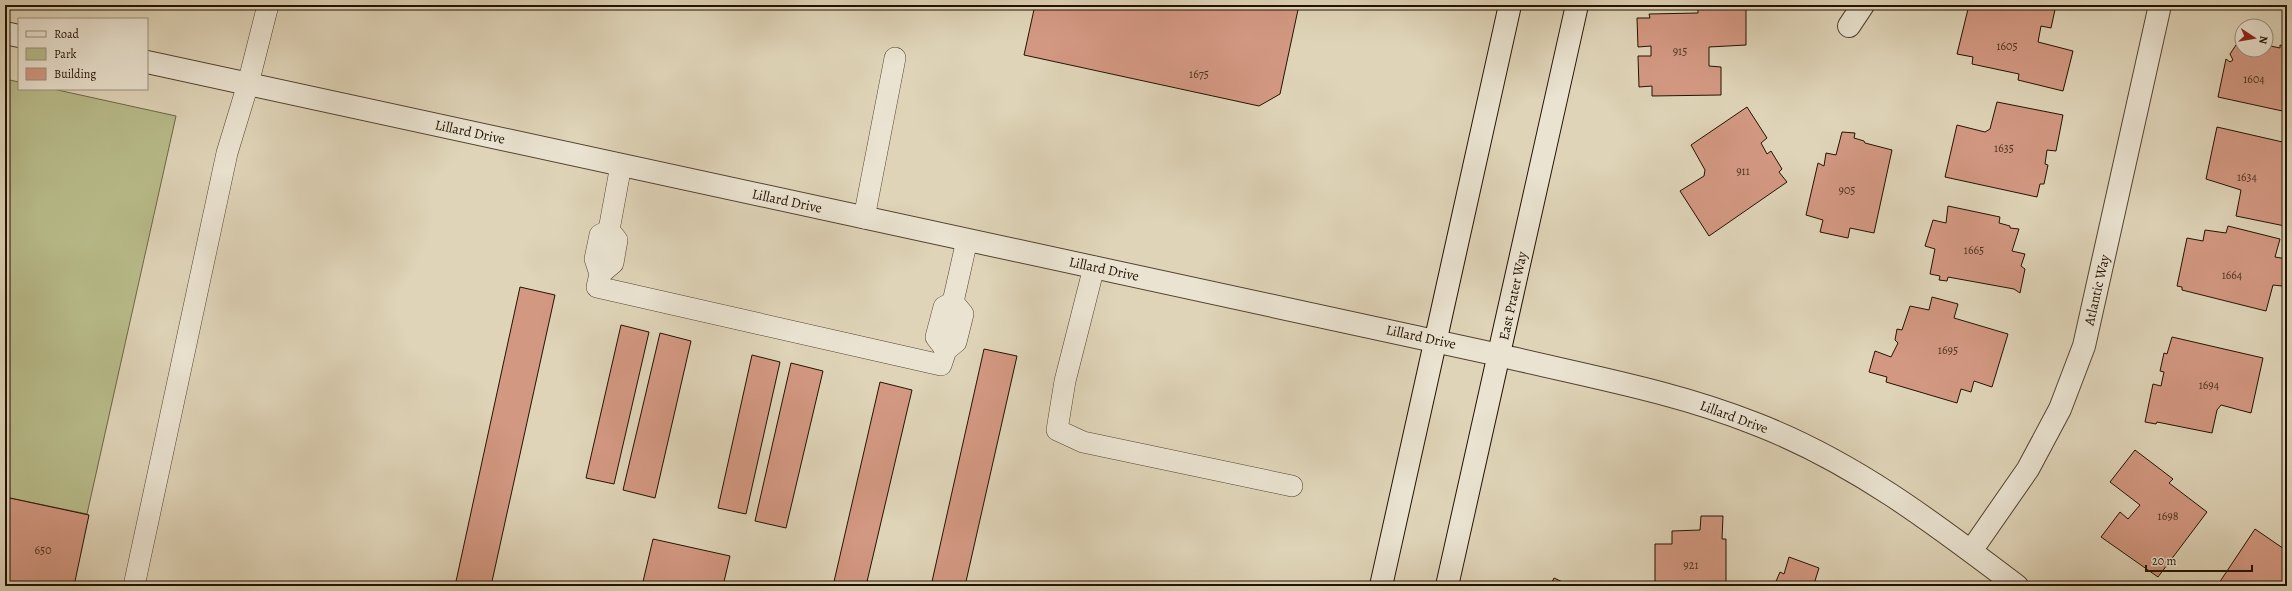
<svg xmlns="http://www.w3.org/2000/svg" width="2292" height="591" font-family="Alegreya,serif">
	<rect width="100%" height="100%" fill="#dfd4b8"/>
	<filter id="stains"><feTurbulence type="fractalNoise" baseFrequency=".005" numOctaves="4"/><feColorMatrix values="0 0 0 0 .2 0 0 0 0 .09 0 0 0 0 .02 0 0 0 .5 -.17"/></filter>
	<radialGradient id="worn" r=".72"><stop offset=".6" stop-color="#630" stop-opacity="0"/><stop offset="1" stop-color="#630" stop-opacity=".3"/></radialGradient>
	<!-- green -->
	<path fill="#b8bb8a" stroke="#6e6645" d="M5,79L19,82V89H53L176,116L87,514L5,497Z"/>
	<!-- building -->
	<path fill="#d39882" stroke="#231200" d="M1035,5H1299L1280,94L1259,106L1024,55Z
		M1969,5H2056L2051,28L2041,26L2038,42L2073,51L2063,91L2018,80L2019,74L1972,64L1973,57L1957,54Z
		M1746,7V45L1709,47V66L1721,67V95L1652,96V86L1639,87L1638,56H1651V46L1638,47L1637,18H1650L1649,14L1698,13V8Z
		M2236,45L2242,46V50H2266V45L2280,48V45L2287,47V112L2218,97L2226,59L2230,62L2233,60L2230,54Z
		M1997,102L2063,115L2056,151L2047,150L2045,164L2048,165L2044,184H2040L2037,197L1945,177L1957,125L1985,132L1990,129Z
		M1747,107L1767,138L1761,143L1767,154L1771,151L1782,169L1779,172L1787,182L1709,236L1680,191L1704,176L1705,170L1691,145Z
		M2217,127L2287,143V214L2285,226L2236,216L2241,190L2206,179Z
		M1842,132L1855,133L1854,138L1864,141L1865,143L1892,150L1874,233L1850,228L1848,238L1820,232L1823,220L1806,215L1818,163L1824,166L1826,153L1836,155Z
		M1948,206L2000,217L1999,223L2010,226V228L2019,229L2012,251L2025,254L2021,266L2025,269L2020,293L2014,289L1948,277L1947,281L1939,280L1940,276L1930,274L1935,249L1925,246L1933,220L1946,223Z
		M2228,226L2280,239L2275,257L2287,259V266L2282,286L2273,285L2266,311L2182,290V287L2177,286L2187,238L2203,241L2205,230L2226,233Z
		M520,287L555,295L491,586H455Z
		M1932,297L1958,304L1954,318L2008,334L1992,387L1974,381L1971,392L1961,389L1957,403L1886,382L1887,377L1869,372L1875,351L1891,357L1898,343L1895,340L1897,329L1902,330L1910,306L1929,310Z
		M621,325L649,332L614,484L586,478Z
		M660,333L691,341L655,498L623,490Z
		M2172,337L2263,358L2251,413L2221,405L2217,410L2212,433L2157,422L2156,424L2145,422L2153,384L2161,386L2164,372L2160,371L2164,353L2167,354Z
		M984,349L1017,356L965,586H931Z
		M752,355L780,362L746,514L718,508Z
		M791,363L823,371L786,528L755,521Z
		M880,382L912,390L866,586H833Z
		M2135,450L2173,479L2169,483L2207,512L2158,577L2101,537L2120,512L2128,519L2140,505L2110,482Z
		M5,497L89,515L74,586H5Z
		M1701,516H1723L1722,539H1726V586H1655V544H1672V531L1700,530Z
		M2255,529L2287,551V586H2217Z
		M653,539L730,556L723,586H642Z
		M1789,557L1819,568L1814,584L1819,586H1774L1780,572L1784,574Z
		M1554,578L1571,586H1550Z"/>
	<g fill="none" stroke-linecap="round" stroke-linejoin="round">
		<!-- service casing -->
		<g stroke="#52422e" stroke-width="22">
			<path id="service" d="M864,218L895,58
				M609,230L617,240L613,263L600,274L595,259L600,235L609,230L621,165
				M1094,267L1065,381L1057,430L1083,442L1292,486
				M600,274L597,287L941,365L946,350
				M953,302L963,314L956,342L946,350L936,337L944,307L953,302L967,240
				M134,586L227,153L248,84L268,5"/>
		</g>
		<!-- minor casing -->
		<g stroke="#52422e" stroke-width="24">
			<path id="minor" d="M1849,26L1863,5
				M1499,355C1586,376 1673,391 1756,424C1854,462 1934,523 2017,586
				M1971,551L2028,469L2060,409L2084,346L2160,5"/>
		</g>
		<!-- tertiary casing -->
		<g stroke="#52422e" stroke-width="24">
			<path id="tertiary" d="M5,33L19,36
				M147,62L1499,355"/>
		</g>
		<!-- secondary casing -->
		<g stroke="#231200" stroke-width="24">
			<path id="secondary" d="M1381,586L1510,5
				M1447,586L1577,5"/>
		</g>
		<!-- service -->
		<use href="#service" stroke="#eae3d1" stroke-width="21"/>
		<!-- minor -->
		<use href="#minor" stroke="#eae3d1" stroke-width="22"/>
		<!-- tertiary -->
		<use href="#tertiary" stroke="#eae3d1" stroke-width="22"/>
		<!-- secondary -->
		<use href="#secondary" stroke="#eae3d1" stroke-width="22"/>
	</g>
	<g text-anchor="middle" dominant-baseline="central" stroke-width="3" stroke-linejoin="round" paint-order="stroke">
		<!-- number labels -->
		<g font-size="12" fill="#4f3420">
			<text x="2007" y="46">1605</text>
			<text x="1680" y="51">915</text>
			<text x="1199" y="74">1675</text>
			<text x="2254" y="79">1604</text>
			<text x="2004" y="148">1635</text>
			<text x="1743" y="171">911</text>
			<text x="2247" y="177">1634</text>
			<text x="1847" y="190">905</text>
			<text x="1974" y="250">1665</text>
			<text x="2232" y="275">1664</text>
			<text x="1948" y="350">1695</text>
			<text x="2209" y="385">1694</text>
			<text x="2168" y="516">1698</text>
			<text x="43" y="550">650</text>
			<text x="1691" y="565">921</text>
		</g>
		<!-- street labels -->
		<g font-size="14" fill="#231200" stroke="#eae3d1">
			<text transform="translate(470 132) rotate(12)">Lillard Drive</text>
			<text transform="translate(787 201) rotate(12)">Lillard Drive</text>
			<text transform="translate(1104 269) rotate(12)">Lillard Drive</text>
			<text transform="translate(2097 290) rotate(-77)">Atlantic Way</text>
			<text transform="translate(1513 296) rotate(-78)">East Prater Way</text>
			<text transform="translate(1421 337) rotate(12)">Lillard Drive</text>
			<text transform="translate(1734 417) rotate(20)">Lillard Drive</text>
		</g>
	</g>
	<!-- margin -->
	<rect width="2292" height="591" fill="none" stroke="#dfd4b8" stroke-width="20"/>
	<rect x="6" y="6" width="2280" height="579" fill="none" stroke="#231200" stroke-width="2"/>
	<rect x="10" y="10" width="2272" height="571" fill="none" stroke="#231200"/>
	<!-- legend -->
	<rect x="18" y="18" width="130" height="72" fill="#eae3d1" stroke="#9a8f7d"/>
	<rect x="26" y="31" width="20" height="6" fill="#eae3d1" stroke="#9a8f7d"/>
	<text x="54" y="38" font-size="12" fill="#231200">Road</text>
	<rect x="26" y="48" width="20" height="12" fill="#b8bb8a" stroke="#9a8f7d"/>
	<text x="54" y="58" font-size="12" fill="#231200">Park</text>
	<rect x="26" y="68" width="20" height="12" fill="#d39882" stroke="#9a8f7d"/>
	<text x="54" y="78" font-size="12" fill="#231200">Building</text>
	<!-- north arrow -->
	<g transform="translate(2254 38) rotate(102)"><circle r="19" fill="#eae3d1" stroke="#9a8f7d"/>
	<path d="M0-3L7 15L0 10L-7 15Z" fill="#8f2418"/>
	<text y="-6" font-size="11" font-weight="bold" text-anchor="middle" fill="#231200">N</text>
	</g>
	<!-- scale -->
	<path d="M2146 565v6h106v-6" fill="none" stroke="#231200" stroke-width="2"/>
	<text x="2152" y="565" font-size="12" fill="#231200" stroke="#eae3d1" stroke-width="3" paint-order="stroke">20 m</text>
	<rect width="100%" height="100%" filter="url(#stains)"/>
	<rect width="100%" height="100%" fill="url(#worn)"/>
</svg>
